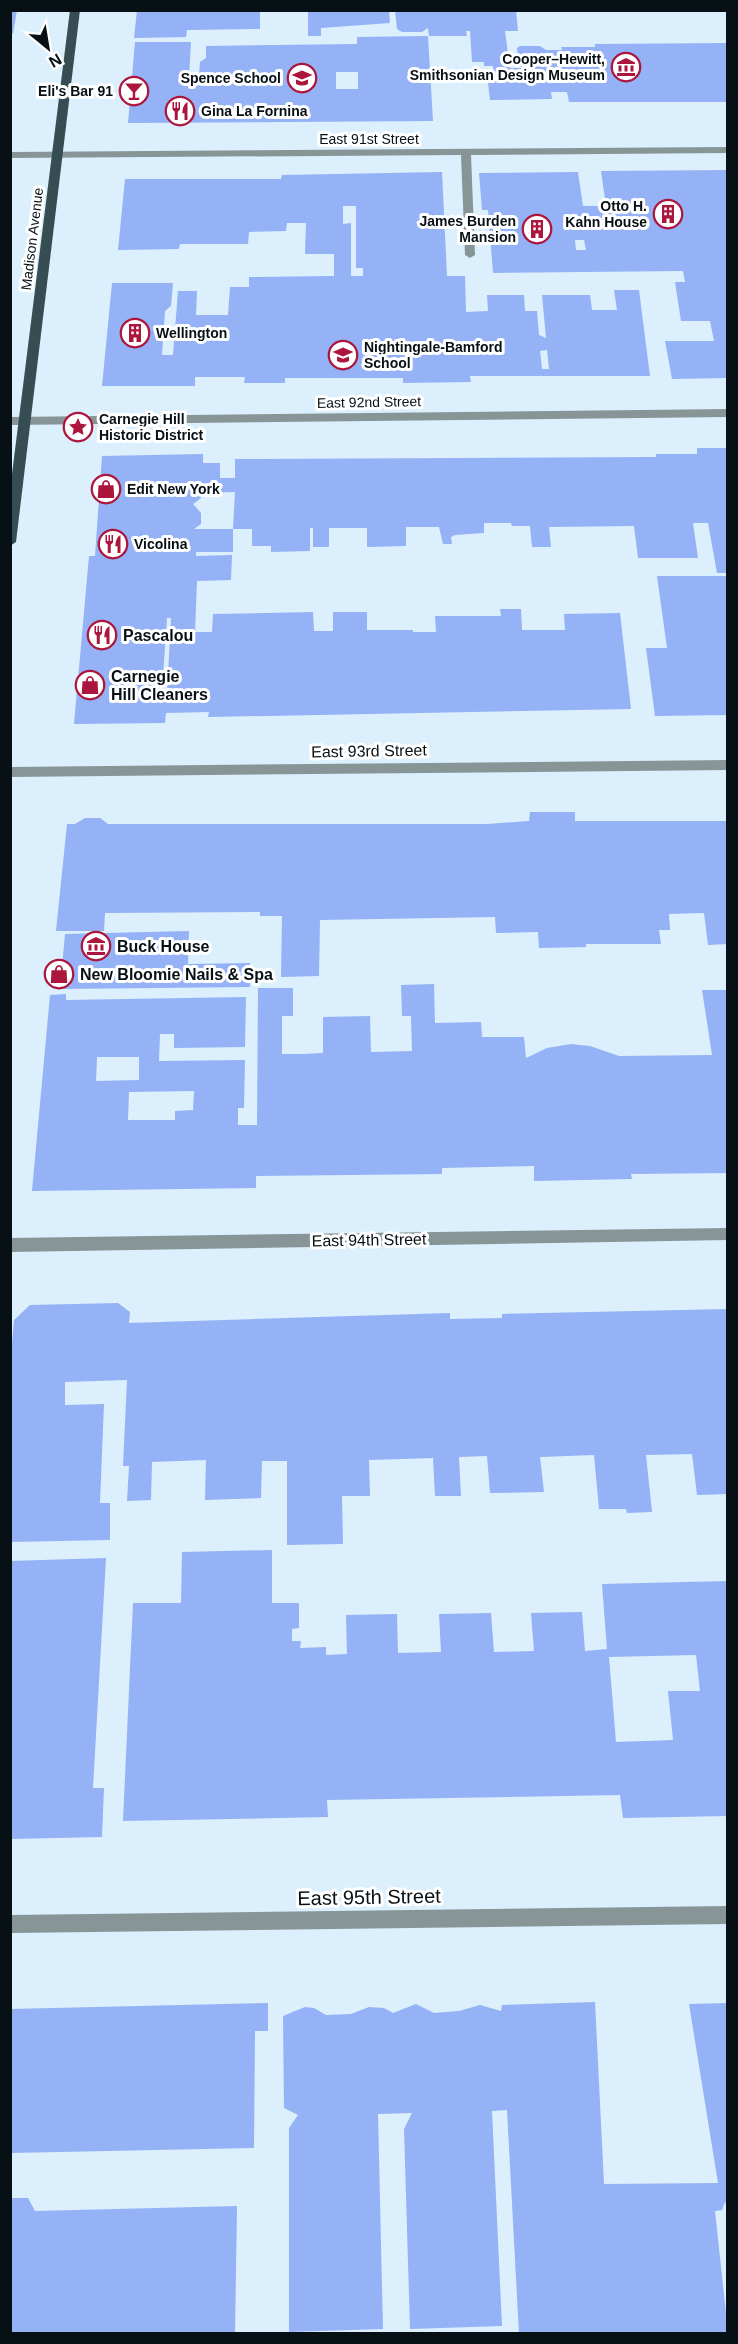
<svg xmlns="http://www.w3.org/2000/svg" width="738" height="2344" font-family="Helvetica,sans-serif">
	<rect width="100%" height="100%" fill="#dbeffd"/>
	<!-- building -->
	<path fill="#94b2f5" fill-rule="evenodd" d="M10,10H17L13,34H10Z
		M137,10H260V29L187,30L186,37L134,38Z
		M308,10H389L390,23L321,28V36H308Z
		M395,10H516L518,31H505L510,68H525L519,65L517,48L520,46H540L546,50H562L561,47H595V44L728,43V102H569L567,92H551L552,99L490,100L487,75L494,74L493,66H484V62H472L470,31H466L467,36H429L428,28L422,32H402L397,29Z
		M428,36L433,121L128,123L135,42H191L189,77L199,76L200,62L206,58V46L357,44V37ZM336,72H358V89H336Z
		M728,170V378L672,379L665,341H714L710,321H681L675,282H685L683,271L493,273L488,210H482L479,173L578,172L583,206H606L601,171ZM575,240H584L586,250H576Z
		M442,172L447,276H465L466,312L488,311L487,295H524L525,311H537L539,335L546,338L542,295H590L592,310H617L614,290H639L650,376H470L471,382L403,383V378H285V383H244L245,377H195V386H102L112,283H173L171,306L165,311L162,355H173L178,291H197L196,315H228L230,287H249V277L334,276V254H305L306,223H287L286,231L249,232L248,244H180L179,249L118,250L125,179H281L282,175ZM343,206H356V268H363V276H351V223L343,224ZM547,350L549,369H542L540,351Z
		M697,448H728V573H717L708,523H693L698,558H638L634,526L549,527L551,547H532L530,526H512L511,523H484V533L455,535L451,537L452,544H443L439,527H406V546L367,547V528H329V547H313V528H310V551L271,552V546H252V529H233V552H196V556L232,555L231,580L197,581L195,632H212L213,614L313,612L314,631H333V612H367V630H413V632H436L435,616H501L500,609H521L522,630H565L564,614L620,613L631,709L208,717L209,712L166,713L165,723L74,724L89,556H95L102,456L203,454V463H220V478H235V459L656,457V454H697ZM235,492L233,529H194L201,524V513L193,504L201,498V493ZM167,618H171L167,693L162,692Z
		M657,576H728V715L655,716L646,648H667Z
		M530,812H575V821H728V944L708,945L704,913L669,914L670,930H659L661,944H586V947L539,948L538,932L496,933L495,917L320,920L319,976L281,977L282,916H260V912L105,913L104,931H56L67,824H75L85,818H100L108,824H487L529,821Z
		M189,931L188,964L250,963V987L60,989L65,934Z
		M434,984L435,1023L481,1022L482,1037H524L526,1058L547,1048L571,1044L590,1046L619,1056L712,1055L702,990H728V1173L631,1174L632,1179L534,1181V1166L442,1168V1174L256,1176V1188L32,1191L50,995L66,994V1000L246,997L245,1047L174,1048V1034H160L159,1061L245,1060L244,1108H238V1125H257L258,988H293V1016H282V1054H303L323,1053V1017L370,1016L371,1052L412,1051L411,1016H402L401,985ZM97,1057H139V1080L96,1081ZM194,1091L193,1110L175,1111V1120H128L129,1092Z
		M118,1303L130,1312L129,1323L450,1313V1319L502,1318V1314L728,1309V1494L697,1495L692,1454L646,1455L652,1512L627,1513L626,1509H599L594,1455L540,1457L544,1492L490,1493L487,1456L459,1457L461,1496H435L433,1458L369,1460L370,1496H342L343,1544L287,1545V1461H262L261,1498L205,1500L206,1460L152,1462L151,1500L127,1501L129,1466H123L127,1380L65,1382V1405L104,1404L100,1503H110V1540L10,1542V1366L14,1320L30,1305Z
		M272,1550V1603H299V1628L292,1629V1641H301L300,1648L326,1647V1655L347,1654L346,1615L397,1614L398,1653L441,1652L439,1614L491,1613L494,1652L534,1651L531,1613L582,1612L585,1651L607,1649L602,1584L728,1581V1816L623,1818L620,1795L327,1800L328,1817L123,1821L133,1603H181L182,1552ZM696,1655L700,1691H668L673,1740L616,1742L609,1657Z
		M106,1558L93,1788H104L102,1837L10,1839V1561Z
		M595,2002L604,2184L718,2183L689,2004L728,2003V2207L725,2202L722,2210L715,2211L728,2332L519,2334L507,2110L492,2111L502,2326L410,2329L404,2129L412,2113L378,2114L383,2329L289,2332V2128L298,2115L284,2108L283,2016L305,2007L314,2008L326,2015L351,2014L369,2007L384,2008L393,2013L416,2004L434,2013L459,2011L480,2005L501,2011L502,2005Z
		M268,2003V2031H255L254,2148L10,2153V2009Z
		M10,2198H28L35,2211L237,2206L235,2334H10Z"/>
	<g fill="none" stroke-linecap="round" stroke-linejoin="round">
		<!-- minor -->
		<path fill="#879597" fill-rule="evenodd" d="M728,147V153L471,155L475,255L470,258L465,255L461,155L10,158V152Z
			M728,409V417L10,425V417Z
			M728,760V770L10,777V767Z
			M728,1228V1240L10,1252V1238Z
			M728,1906V1924L10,1933V1915Z"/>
		<!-- major -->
		<path fill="#364e53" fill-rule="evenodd" d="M70,10H80L16,542L10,546V490Z"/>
	</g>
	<!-- icons -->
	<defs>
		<g id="museum-ring" transform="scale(1.5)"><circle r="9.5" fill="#fff" stroke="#ac163d" stroke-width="1.5"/><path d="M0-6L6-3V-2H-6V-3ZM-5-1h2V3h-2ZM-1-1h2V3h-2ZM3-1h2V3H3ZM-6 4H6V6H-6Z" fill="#ac163d"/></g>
		<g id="school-ring" transform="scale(1.5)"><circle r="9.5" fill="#fff" stroke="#ac163d" stroke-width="1.5"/><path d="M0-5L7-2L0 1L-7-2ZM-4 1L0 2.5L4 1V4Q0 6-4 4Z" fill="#ac163d"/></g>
		<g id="bar-ring" transform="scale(1.5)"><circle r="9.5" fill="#fff" stroke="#ac163d" stroke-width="1.5"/><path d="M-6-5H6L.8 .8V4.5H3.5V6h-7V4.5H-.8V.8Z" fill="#ac163d"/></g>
		<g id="restaurant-ring" transform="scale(1.5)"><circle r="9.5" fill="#fff" stroke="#ac163d" stroke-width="1.5"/><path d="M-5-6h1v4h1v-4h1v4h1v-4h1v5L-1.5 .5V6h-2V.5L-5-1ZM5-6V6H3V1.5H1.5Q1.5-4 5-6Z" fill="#ac163d"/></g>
		<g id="building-ring" transform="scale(1.5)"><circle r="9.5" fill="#fff" stroke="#ac163d" stroke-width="1.5"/><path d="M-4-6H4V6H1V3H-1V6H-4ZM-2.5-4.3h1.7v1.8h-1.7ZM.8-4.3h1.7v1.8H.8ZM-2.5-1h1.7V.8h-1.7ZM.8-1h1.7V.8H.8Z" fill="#ac163d"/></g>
		<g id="sight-ring" transform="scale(1.5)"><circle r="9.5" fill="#fff" stroke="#ac163d" stroke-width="1.5"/><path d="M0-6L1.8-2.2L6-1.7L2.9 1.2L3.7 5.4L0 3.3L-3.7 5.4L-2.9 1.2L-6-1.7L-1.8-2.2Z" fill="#ac163d"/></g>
		<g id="shop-ring" transform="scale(1.5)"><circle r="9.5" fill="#fff" stroke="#ac163d" stroke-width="1.5"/><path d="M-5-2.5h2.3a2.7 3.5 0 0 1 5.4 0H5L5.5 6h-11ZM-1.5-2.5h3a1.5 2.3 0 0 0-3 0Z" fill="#ac163d"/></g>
	</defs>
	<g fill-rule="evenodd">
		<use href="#museum-ring" x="626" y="67"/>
		<use href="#school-ring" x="302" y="78"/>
		<use href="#bar-ring" x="134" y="91"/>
		<use href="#restaurant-ring" x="180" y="111"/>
		<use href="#building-ring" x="668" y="214"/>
		<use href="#building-ring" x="537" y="229"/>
		<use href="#building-ring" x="135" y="333"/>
		<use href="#school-ring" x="343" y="355"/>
		<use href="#sight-ring" x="78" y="427"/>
		<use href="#shop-ring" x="106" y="489"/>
		<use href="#restaurant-ring" x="113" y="544"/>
		<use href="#restaurant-ring" x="102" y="635"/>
		<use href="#shop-ring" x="90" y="685"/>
		<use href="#museum-ring" x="96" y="946"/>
		<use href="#shop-ring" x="59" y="974"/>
	</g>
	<g text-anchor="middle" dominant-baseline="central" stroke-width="6" stroke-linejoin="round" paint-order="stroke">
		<!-- far-poi labels -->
		<g font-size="14" font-weight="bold" fill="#071015" stroke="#fff" text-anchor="start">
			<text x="605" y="59" text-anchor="end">Cooper–Hewitt,<tspan x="605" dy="16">Smithsonian Design Museum</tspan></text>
			<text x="281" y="78" text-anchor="end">Spence School</text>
			<text x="113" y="91" text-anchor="end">Eli's Bar 91</text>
			<text x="201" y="111">Gina La Fornina</text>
			<text x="647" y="206" text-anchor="end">Otto H.<tspan x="647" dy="16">Kahn House</tspan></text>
			<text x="516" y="221" text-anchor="end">James Burden<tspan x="516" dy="16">Mansion</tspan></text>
			<text x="156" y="333">Wellington</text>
			<text x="364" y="347">Nightingale-Bamford<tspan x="364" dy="16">School</tspan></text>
			<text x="99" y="419">Carnegie Hill<tspan x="99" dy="16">Historic District</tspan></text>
			<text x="127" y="489">Edit New York</text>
			<text x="134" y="544">Vicolina</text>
		</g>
		<!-- far-street labels -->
		<g font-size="14" fill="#071015" stroke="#fff">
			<text x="369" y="139">East 91st Street</text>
			<text transform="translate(32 239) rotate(-83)">Madison Avenue</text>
			<text transform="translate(369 402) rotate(-1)">East 92nd Street</text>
		</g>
		<!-- poi labels -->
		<g font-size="16" font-weight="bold" fill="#071015" stroke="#fff" text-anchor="start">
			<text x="123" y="635">Pascalou</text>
			<text x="111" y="676">Carnegie<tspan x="111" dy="18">Hill Cleaners</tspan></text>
			<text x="117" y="946">Buck House</text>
			<text x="80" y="974">New Bloomie Nails &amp; Spa</text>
		</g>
		<!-- street labels -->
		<g font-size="16" fill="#071015" stroke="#fff">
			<text transform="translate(369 751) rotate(-1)">East 93rd Street</text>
			<text transform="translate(369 1240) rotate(-1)">East 94th Street</text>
		</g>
		<!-- near-street labels -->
		<g font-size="20" fill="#071015" stroke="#fff">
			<text transform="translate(369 1897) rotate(-1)">East 95th Street</text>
		</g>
	</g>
	<!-- border -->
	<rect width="738" height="2344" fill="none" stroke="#071015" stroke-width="24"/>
	<!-- north arrow -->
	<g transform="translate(48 48) rotate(150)" stroke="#ffffff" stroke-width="4.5" paint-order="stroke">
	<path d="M0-4.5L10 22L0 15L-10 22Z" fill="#071015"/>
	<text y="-9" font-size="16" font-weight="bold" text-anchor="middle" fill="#071015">N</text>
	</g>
</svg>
